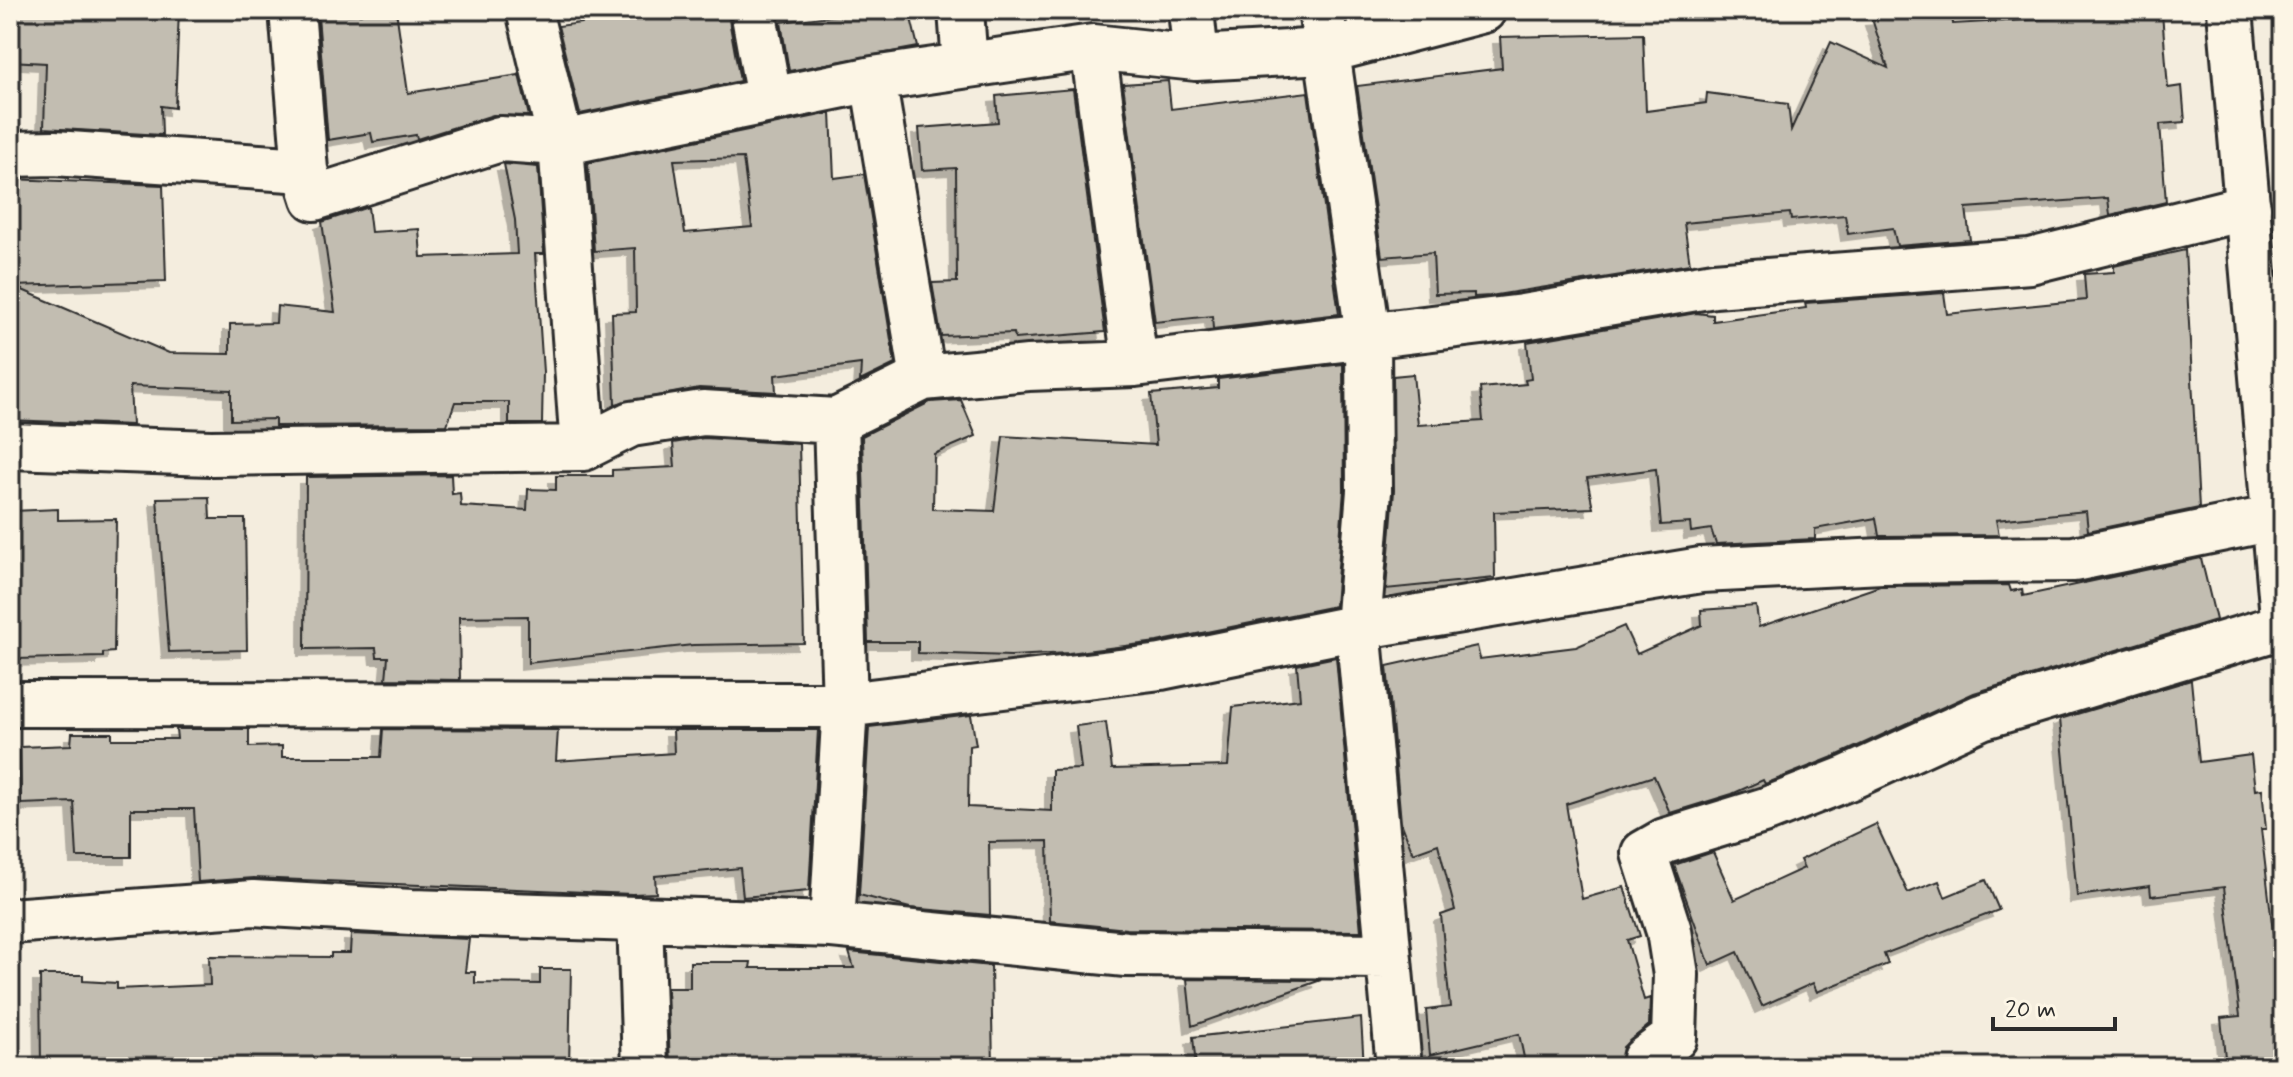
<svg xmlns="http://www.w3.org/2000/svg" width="2293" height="1077" font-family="Mynerve,sans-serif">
	<defs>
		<filter id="shadow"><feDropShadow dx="-7" dy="7" stdDeviation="0" flood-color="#0004"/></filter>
	</defs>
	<rect width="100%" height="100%" fill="#f4edde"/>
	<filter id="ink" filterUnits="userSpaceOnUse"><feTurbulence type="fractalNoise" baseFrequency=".0125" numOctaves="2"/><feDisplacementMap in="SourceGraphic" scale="16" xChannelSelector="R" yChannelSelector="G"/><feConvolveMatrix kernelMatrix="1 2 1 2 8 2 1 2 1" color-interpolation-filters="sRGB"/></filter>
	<g filter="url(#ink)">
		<!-- building -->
		<path fill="#c2bdb1" stroke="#2b2b2b" stroke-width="2" fill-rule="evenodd" filter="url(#shadow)" d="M10,10H179L175,108L161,106L162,135L44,128L46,63L10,61Z
			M360,10H396L408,93L519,75L529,116L493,115L417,139L416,135L373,142L371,133L328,140L318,16L361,14Z
			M581,10H693L694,18L728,14L740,81L580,114L558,26L582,23Z
			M879,10H909L918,47L789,71L781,22Z
			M2057,10H2149L2150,14L2162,13L2168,88L2182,86L2185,122L2160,124L2166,202L2110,215L2108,198L1966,208L1970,240L1897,246L1893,228L1848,234L1845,215L1791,220L1790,213L1684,223L1690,264L1490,296L1474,297V293L1435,294L1433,253L1382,257L1357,86L1502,68L1500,37L1643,34L1646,111L1706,103L1707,93L1788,104L1791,130L1831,42L1888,68L1872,19L1952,13L1953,24L2058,18Z
			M1168,81L1171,109L1308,92L1339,314L1213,329L1212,316L1155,322L1123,84Z
			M1073,89L1105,332L1015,339L1014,333L941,336L932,283L957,282L956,168L922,170L919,128L998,122L996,96Z
			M831,113L834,178L864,174L895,364L860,381L861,364L775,375L776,392L699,388L615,404L612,313L636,312L635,248L594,251L588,163ZM743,158L752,227L685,233L674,160Z
			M504,164L538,167L544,254H535L543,372L542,424H509V402H455L447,425L275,426V419L231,420V390L130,386L132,425L10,420V179L163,185L166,281L13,286L169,353L230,354V324L276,323L277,306L335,312L322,222L368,207L371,232L419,229L421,257L517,254L515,220Z
			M2185,250L2199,508L2088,531L2086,511L1996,520L1999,535L1879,536L1876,518L1815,529V539L1716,544L1711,529L1691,532L1690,523L1661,525L1656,469L1587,478L1593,508L1494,512L1495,578L1386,589L1394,491L1393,376L1413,374L1418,425L1483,421L1480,388L1526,384L1525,380L1531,379L1527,342L1696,313L1713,315V321L1806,308L1805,303L1944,293L1947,314L2086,300L2084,274L2114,272V266Z
			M1343,364L1344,490L1335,606L1157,642L1069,653L1011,656L918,653V642H868L862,436L930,402L961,400L976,436L934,454L933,509L994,511L1003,436L1156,445L1151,394L1218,388V379Z
			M704,438L799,444L804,643L693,645L528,663V616L459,617L460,680L386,679L388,657H377L376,648L305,649L306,477L451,475L452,494L460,493L461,506L527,510L528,489L556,490V476H612V470L675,467L673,443Z
			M209,497L210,519H245L247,650L169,652L157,498Z
			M58,509V520L116,519L114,652L103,653V657L16,659V609H10V571H14L13,511Z
			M2201,558L2216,620L1974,693L1838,755L1765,784L1763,780L1732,794L1670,813L1654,776L1566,804L1582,899L1624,887L1640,936L1627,940L1644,1000L1650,998L1649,1025L1623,1047L1620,1067H1526L1519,1034L1430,1055L1426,1010L1450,1007L1441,915L1455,910L1438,844L1413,853L1401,822L1387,666L1477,646L1480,659L1576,647L1624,626L1637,654L1702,625L1701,610L1756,606L1759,627L1880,586L2009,585L2011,591L2022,589L2023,596Z
			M1336,657L1361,931L1127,929L1050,921L1048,841L989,842L990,915L910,908L859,895L869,727L971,715L976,745L969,746L968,807L1052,811V770L1081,769L1076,726L1106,722L1112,769L1228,766L1233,707L1300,699L1297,665Z
			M2191,680L2199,762L2251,755L2255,790L2262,789L2266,829H2261L2273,932L2283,931V1067H2226L2221,1018L2240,1016L2224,887L2151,896L2150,886L2077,896L2060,719Z
			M176,729H249V747L282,746V757H381L383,729L558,730L556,761L674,753L673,730H818L809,891L743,897L740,868L655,876L656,893L632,894L254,878L198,882L194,809H131V857H77L74,802L21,804L20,747L71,745L72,733H112V739H177Z
			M1876,824L1908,893L1939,881L1945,897L1986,880L1999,910L1884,954L1888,964L1817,992L1813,983L1762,1006L1738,952L1710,965L1674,865L1713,852L1734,900L1804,868L1800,860Z
			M351,934L469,939L465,972H475V983L540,984V969H571L569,1067H292V1063L209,1067H41L40,975H83V981L117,983V989L210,985L209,956L331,957V953H350Z
			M849,952L991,966L993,1067L670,1066L667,988H690V962H751L750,968H854Z
			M1187,979L1321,980L1192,1026Z
			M1361,1018L1364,1067H1196L1193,1037Z"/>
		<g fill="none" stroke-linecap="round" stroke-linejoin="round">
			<!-- street casing -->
			<g stroke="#2b2b2b" stroke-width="50">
				<path id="street" d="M292,10L305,170
					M529,10L561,143L583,448
					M753,10L769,98
					M961,10L965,65
					M1191,10L1196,58
					M1321,10L1368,335L1369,491L1358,627L1399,1067
					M1093,47L1135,364
					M873,79L923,378
					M10,154L54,153L305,170L314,198L500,139L561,143L873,79L1093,47L1196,58L1325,51L1483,10
					M10,446L211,453L583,448L631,424L703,413L836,421L923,378L1028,368L1135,364L1523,317L1714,285L2030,261L2248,207
					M10,704L845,705L1161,667L1358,627L1701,570L1882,561L2074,559L2274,518
					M640,919L645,1067
					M10,921L253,903L411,912L832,925L1126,954L1388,956
					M832,925L845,705L836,421
					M1645,1067V1059L1674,1038L1676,975L1669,931L1644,853L1665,841L1766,810L1848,778L1981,717L2283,626"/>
			</g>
			<!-- primary casing -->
			<g stroke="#2b2b2b" stroke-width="50">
				<path id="primary" d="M2230,10L2283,617"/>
			</g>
			<!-- street -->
			<use href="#street" stroke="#fcf5e5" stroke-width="44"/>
			<!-- primary -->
			<use href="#primary" stroke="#fcf5e5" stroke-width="44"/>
		</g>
	</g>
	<!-- margin -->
	<rect width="2293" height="1077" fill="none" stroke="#fcf5e5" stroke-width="40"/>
	<rect x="20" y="20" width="2253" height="1037" fill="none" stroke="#2b2b2b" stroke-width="3" filter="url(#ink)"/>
	<!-- scale -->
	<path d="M1993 1017v12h122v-12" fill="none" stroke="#2b2b2b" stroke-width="4"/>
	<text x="2005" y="1017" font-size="24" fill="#2b2b2b" stroke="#fcf5e5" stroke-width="6" paint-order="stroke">20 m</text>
</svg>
